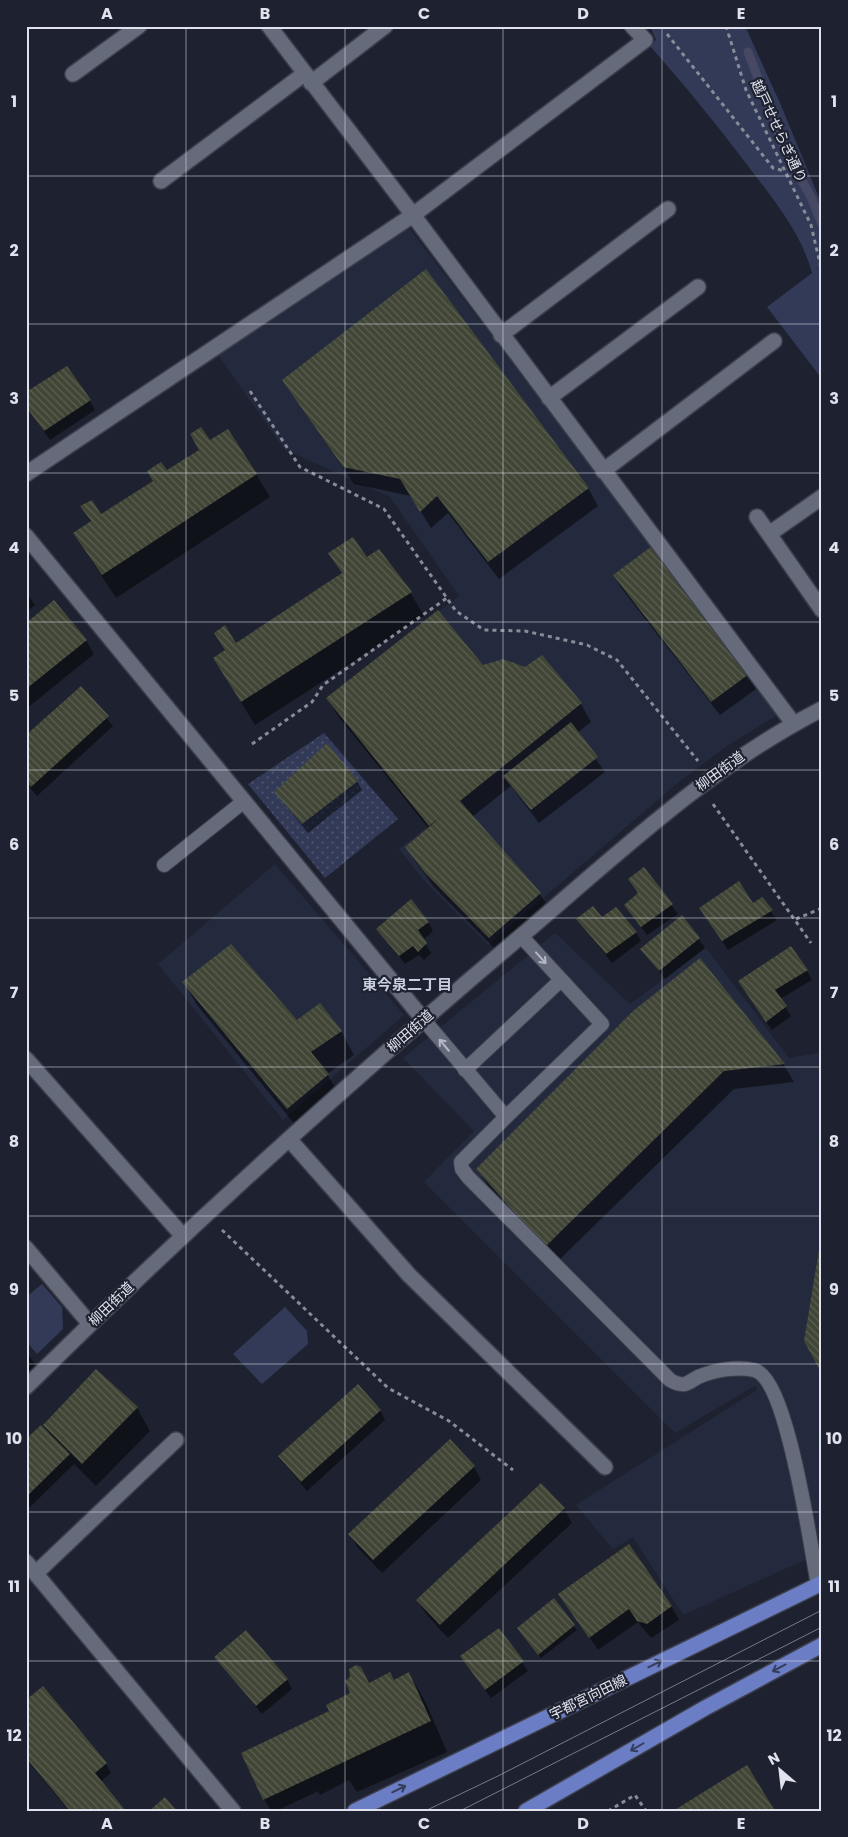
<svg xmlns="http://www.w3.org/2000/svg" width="848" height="1837" font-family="Poppins,'Noto Sans JP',sans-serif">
	<defs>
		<pattern id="grass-dots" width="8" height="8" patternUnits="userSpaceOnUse" patternTransform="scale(1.25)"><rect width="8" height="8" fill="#323a58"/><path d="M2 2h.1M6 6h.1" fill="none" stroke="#4f5670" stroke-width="1.8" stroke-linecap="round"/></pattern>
		<pattern id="building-back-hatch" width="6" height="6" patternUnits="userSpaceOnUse" patternTransform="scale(1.25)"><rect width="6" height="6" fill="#404535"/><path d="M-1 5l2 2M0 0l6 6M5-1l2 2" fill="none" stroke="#5b6053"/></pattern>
	</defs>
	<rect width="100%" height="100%" fill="#1e2230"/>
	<!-- built -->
	<path fill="#242a3d" d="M409,228L780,713L730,744L681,780L488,945L422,878L399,849L429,826L326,698L459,596L390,497L284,449L218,355Z
		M275,864L404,1015L283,1120L158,964Z
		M555,933L630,1004L706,948L789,1058L822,1052V1552L683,1615L633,1537L613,1549L576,1505L757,1390L756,1385L675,1433L424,1182L474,1131L403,1058Z"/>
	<!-- grass -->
	<path fill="url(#grass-dots)" d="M324,733L398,819L325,878L248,784Z"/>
	<!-- green -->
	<path fill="#323a58" d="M650,26H745L780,103L822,205V379L767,307L812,273C801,232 773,199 748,166C716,124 684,84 649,45L656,40Z
		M42,1284L62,1307L63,1329L37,1354L26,1341V1297Z
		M285,1307L307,1331L308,1344L262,1384L233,1354Z"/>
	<!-- shadow -->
	<path fill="#0007" d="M283,380L588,488L598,506L499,579L448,513L431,528L411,496L354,484Z
		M26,394L90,401L95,410L50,440L26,407Z
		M210,442L256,474L270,497L116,598L74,534L91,523L82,506L100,516L201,450Z
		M651,547L748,675L756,689L720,715L622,589L614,576Z
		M330,553L366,559L410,592L424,616L255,725L214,658L226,651L215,633L236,644L342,574Z
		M26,592L35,605L26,612Z
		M26,625L86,640L94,654L26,709Z
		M542,657L581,704L591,722L577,733L605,772L539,823L511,786L472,817L540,894L548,907L497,951L434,887L415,861L407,848L429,829L338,716L328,698L482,667L525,668Z
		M81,687L113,726L37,796L26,783V737Z
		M357,781L362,790L308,833L275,792Z
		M644,868L678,914L647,935L625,905L639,894Z
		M761,899L777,920L728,950L706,917L752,905Z
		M682,917L705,948L665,979L641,949Z
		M577,919H602L636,932L641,941L612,963Z
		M428,922L433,931L423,940L431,953L424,960L419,955L405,964L378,929Z
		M700,959L784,1065L794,1082L734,1089L556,1263L488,1186L478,1169Z
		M807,971L812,980L780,999L791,1016L772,1030L745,991Z
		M184,982L296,1021L341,1031L354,1055L327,1074L341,1098L301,1132L197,1005Z
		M26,1351L39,1370L26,1380Z
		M137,1408L150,1431L96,1486L74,1464L26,1511V1441L50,1434L45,1425Z
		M380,1410L385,1420L307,1491L279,1457Z
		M474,1467L481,1480L382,1573L358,1548L350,1534Z
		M564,1509L572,1523L448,1638L426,1614L418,1601Z
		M560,1594L671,1606L679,1620L651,1638L638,1622L598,1650Z
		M554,1600L577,1630L541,1658L521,1633Z
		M499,1630L528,1671L491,1698L467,1666Z
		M216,1657L287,1679L292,1689L262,1714Z
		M409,1673L426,1703L447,1752L357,1792L349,1780L320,1795L318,1791L276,1811H271L264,1799L331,1712L369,1685L394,1682Z
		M43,1688L106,1764L111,1773L100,1782L124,1811H69L26,1759V1701Z"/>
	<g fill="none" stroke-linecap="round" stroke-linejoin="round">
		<!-- stream -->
		<path stroke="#474964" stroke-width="9" d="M748,52L787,154L811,197L822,224"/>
	</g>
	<!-- building -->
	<path fill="url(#building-back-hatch)" d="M426,269L589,488L488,562L437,496L420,512L400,479L343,467L282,380Z
		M67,366L91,400L44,431L26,407V392Z
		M201,427L210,440L228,429L257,474L102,575L73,533L91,521L80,506L92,500L101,514L153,481L147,471L161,462L167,470L199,450L190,434Z
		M353,537L367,557L379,549L412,592L241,702L213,658L225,650L214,633L225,625L236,643L342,573L328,553Z
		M652,546L749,674L711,702L613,575Z
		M54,600L87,640L26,689V623Z
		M438,610L483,665L503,659L525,667L542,655L582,703L460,801L541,893L489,938L425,873L405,847L441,817L429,826L326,698Z
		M81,686L109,716L31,787L26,781V735Z
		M571,722L598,757L531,810L503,776Z
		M327,743L358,781L302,824L274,792Z
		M644,867L673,904L641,927L624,905L638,893L628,879Z
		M739,881L753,903L762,897L773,910L722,941L699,908Z
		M411,899L429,922L418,930L427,943L418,952L413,946L399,956L376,929Z
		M593,906L602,917L616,907L637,932L606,954L576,919Z
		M682,915L700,938L659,971L640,949Z
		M231,944L297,1020L320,1003L342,1031L311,1052L329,1074L287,1109L182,982Z
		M791,946L808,970L775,990L787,1006L766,1022L738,981Z
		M700,958L785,1064L724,1071L545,1247L476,1169L633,1011Z
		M821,1238H822V1374L804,1341Z
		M96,1369L138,1407L82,1464L43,1425Z
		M358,1384L381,1410L301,1482L278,1456Z
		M41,1425L70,1454L26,1497V1439Z
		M450,1439L475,1466L373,1560L348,1534Z
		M541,1483L565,1508L440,1625L416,1600Z
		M629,1544L672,1606L647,1624L637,1621L629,1609L589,1638L558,1594Z
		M554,1598L575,1625L538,1655L517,1628Z
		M499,1628L524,1661L485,1690L460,1656Z
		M246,1630L288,1679L256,1706L214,1657Z
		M356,1665L361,1667L369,1683L390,1672L394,1680L409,1672L431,1721L263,1800L241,1753L329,1711L326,1705L350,1693L345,1681L350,1677L349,1669Z
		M43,1686L107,1763L95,1773L126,1811H70L26,1758V1700Z
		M747,1765L775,1811H673Z
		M165,1797L177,1811H149Z"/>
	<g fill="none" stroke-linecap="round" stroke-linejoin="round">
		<!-- lane casing -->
		<g stroke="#3c3f4b" stroke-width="16">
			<path id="lane" d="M164,865L243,802
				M423,1019L506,1117L461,1162L462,1169L468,1177L670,1380C675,1383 679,1385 685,1384C689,1383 694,1379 698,1377C714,1370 737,1366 754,1370C788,1378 811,1550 818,1585
				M465,1070L561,980
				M506,1117L602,1024L521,936"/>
		</g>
		<!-- street casing -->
		<g stroke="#3c3f4b" stroke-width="18">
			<path id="street" d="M269,26L413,215L793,723
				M73,74L139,26
				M311,83L385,26
				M161,181L304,74
				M501,335L668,209
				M549,398L698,287
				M603,471L774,341
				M26,474L413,215L645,40L632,26
				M757,517L822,610
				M769,534L822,497
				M26,536L423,1019
				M26,1059L182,1235
				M289,1139L409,1275L605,1467
				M26,1248L90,1324
				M26,1562L233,1811
				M36,1573L176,1440"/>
		</g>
		<!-- secondary casing -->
		<g stroke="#3c3f4b" stroke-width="18">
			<path id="secondary" d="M26,1387C185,1230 350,1081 520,937C617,855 708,767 822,709"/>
		</g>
		<!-- primary casing -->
		<g stroke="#3c3f4b" stroke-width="18">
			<path id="primary" d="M355,1811L822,1583
				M526,1811L705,1708L822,1645"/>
		</g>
		<!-- path -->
		<path stroke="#888c98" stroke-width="3" stroke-dasharray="4 4" stroke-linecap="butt" d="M726,26L746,90L811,225L822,272
			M667,34L773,168L785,171
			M250,391L300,467L384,509L456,611L484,630L525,631L587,645L617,660L698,761
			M252,744L312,702L323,685L447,598
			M713,804L811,943
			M796,919L822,908
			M222,1230L388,1388L449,1421L513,1470
			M608,1811L635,1795L646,1811"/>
		<!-- lane -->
		<use href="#lane" stroke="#666b7c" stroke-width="14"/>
		<!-- street -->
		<use href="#street" stroke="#666b7c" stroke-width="15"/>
		<!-- secondary -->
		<use href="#secondary" stroke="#666b7c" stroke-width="15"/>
		<!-- primary -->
		<use href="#primary" stroke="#6b7dc4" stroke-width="15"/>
		<!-- tram -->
		<path stroke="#767a86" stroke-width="1" d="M425,1811L498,1776L822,1610
			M460,1811L822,1627"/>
	</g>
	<!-- one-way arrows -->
	<defs><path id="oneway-shaft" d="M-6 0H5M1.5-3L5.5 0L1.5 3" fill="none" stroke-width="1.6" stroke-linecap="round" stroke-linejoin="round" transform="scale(1.25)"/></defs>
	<g stroke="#b5b9c5">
		<use href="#oneway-shaft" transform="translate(541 958) rotate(48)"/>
		<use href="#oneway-shaft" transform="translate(444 1045) rotate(-130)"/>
	</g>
	<g stroke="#353d5c">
		<use href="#oneway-shaft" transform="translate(655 1664) rotate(-26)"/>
		<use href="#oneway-shaft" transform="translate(779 1668) rotate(152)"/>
		<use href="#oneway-shaft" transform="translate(637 1747) rotate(150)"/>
		<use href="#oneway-shaft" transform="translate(399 1789) rotate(-26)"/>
	</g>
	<!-- grid -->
	<path fill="none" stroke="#e0e3ed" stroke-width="1" stroke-opacity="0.55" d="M186,26V1811M345,26V1811M503,26V1811M662,26V1811M26,176H822M26,324H822M26,473H822M26,622H822M26,770H822M26,918H822M26,1067H822M26,1216H822M26,1364H822M26,1512H822M26,1661H822"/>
	<g text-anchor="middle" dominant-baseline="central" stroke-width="4.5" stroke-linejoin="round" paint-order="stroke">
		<!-- street labels -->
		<g font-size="14" fill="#e0e3ed" stroke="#1e2230">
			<text transform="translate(779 131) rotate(65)">越戸せせらぎ通り</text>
			<text transform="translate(720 771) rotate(-36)">柳田街道</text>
			<text transform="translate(410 1031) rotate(-41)">柳田街道</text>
			<text transform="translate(111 1304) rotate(-44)">柳田街道</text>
			<text transform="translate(588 1697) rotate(-26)">宇都宮向田線</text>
		</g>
		<!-- neighbourhood labels -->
		<g font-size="15" font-weight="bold" fill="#c7cee1" stroke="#1e2230">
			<text x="407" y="984">東今泉二丁目</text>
		</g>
	</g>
	<!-- border -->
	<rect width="848" height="1837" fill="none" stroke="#1e2230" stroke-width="55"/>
	<!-- north arrow -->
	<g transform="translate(780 1770) rotate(332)" stroke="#1e2230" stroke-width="4" paint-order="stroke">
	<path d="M0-4L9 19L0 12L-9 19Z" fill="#e0e3ed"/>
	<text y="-8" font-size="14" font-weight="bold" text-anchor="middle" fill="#e0e3ed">N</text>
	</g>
	<rect x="28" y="28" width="792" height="1782" fill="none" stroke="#e0e3ed" stroke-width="2"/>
	<g font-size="16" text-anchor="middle" font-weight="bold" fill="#e0e3ed">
		<text x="107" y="19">A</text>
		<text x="265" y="19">B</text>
		<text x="424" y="19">C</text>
		<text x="583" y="19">D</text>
		<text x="741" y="19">E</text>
		<text x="14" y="107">1</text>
		<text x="834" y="107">1</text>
		<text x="14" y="256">2</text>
		<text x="834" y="256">2</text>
		<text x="14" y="404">3</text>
		<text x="834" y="404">3</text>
		<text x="14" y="553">4</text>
		<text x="834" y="553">4</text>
		<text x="14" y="701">5</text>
		<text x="834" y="701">5</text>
		<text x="14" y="850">6</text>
		<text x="834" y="850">6</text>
		<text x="14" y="998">7</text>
		<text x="834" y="998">7</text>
		<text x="14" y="1147">8</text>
		<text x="834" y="1147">8</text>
		<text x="14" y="1295">9</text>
		<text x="834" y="1295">9</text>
		<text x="14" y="1444">10</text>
		<text x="834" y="1444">10</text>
		<text x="14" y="1592">11</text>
		<text x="834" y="1592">11</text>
		<text x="14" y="1741">12</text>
		<text x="834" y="1741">12</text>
		<text x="107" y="1829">A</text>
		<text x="265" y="1829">B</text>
		<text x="424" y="1829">C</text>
		<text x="583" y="1829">D</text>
		<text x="741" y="1829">E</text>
	</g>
</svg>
